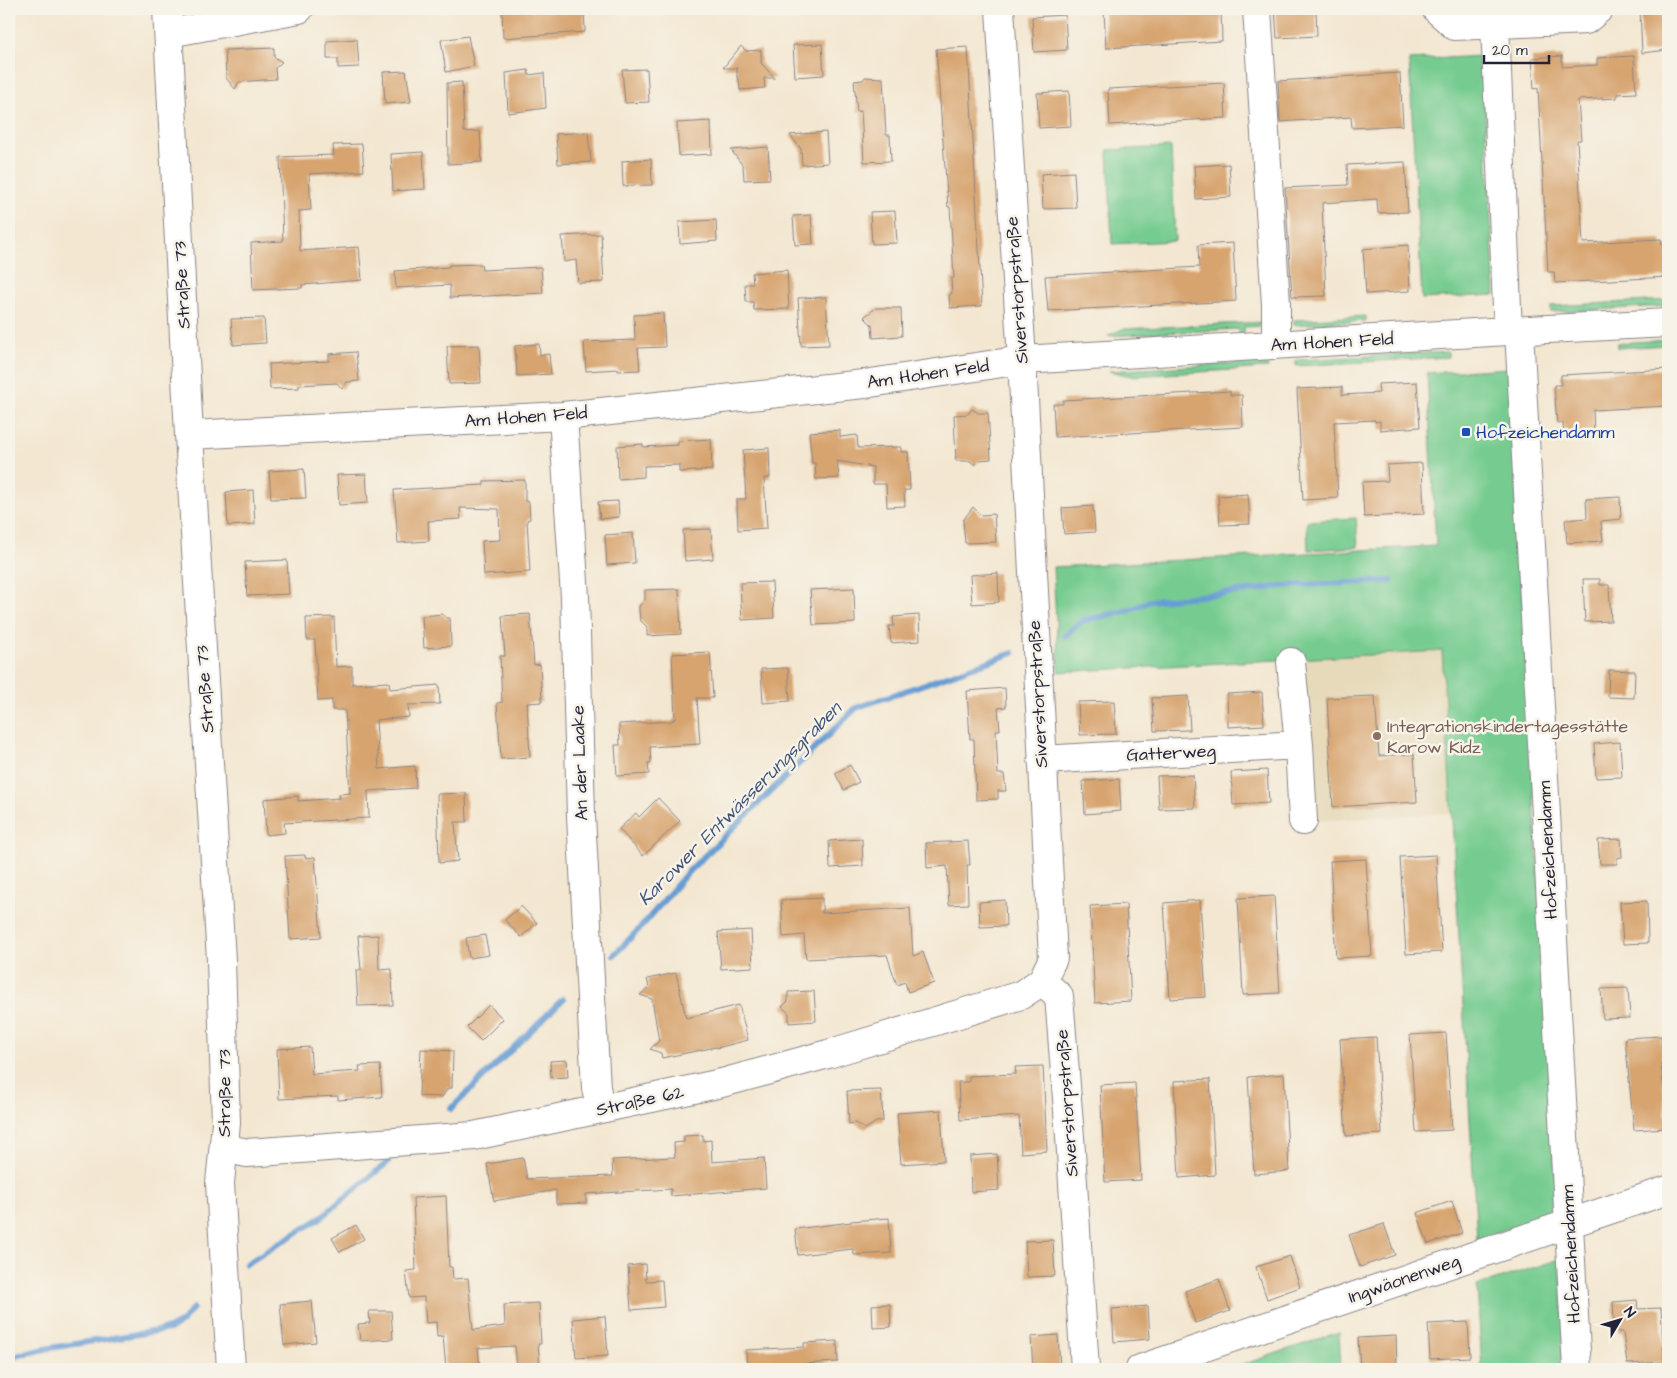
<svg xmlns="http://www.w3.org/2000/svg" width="1677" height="1378" font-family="'Architects Daughter',sans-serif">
	<rect width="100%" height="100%" fill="#f7f3e8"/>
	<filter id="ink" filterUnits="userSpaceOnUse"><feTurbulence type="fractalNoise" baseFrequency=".02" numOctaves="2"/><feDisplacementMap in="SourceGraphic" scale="10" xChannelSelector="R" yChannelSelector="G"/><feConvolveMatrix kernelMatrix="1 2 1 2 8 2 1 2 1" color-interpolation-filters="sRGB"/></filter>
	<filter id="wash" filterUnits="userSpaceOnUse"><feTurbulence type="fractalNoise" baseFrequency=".0096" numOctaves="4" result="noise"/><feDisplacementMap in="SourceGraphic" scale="20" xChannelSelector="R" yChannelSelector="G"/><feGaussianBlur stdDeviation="1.12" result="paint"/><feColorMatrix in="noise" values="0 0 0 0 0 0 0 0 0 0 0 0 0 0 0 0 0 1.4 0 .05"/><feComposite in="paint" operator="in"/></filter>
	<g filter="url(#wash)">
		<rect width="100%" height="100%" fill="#f3e7d1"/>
		<!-- built -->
		<path fill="#e6daba" d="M1443,651L1452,813L1311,821L1303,658Z"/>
		<!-- green -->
		<path fill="#76cc90" stroke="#4c7766" d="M1482,56L1495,295L1422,299L1409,60Z
			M1171,147L1175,241L1112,244L1108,150Z
			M1668,300V306L1551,312V306Z
			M1366,316V321L1294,325V320Z
			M1264,322L1265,326L1244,327V335H1239L1238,329L1108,336L1122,329Z
			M1668,340V345L1617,348V343Z
			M1448,352V357L1296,366V360Z
			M1266,356L1268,368L1131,376L1109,371L1240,363V357Z
			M1510,368L1557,1212L1477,1239L1442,651L1059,672L1053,567L1436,546L1427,373Z
			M1356,518L1358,547L1308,550L1307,521Z
			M1560,1259L1566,1369H1482L1477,1286Z
			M1339,1332L1341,1369H1230Z"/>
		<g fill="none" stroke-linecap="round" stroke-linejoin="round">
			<!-- stream -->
			<path stroke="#689dd4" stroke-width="6" d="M1065,636L1082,621L1130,610L1150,601L1249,591L1281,586L1391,581
				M614,955L643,925L687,873L856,708L1013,653
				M451,1109L563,999
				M246,1264L319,1219L388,1162
				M9,1360L19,1355L50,1348L169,1329L182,1322L193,1308"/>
		</g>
		<g id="blocks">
			<!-- building -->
			<path fill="#d7a470" d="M502,9H584L585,32L503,38Z
				M1162,9H1221L1222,41L1106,48L1104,12Z
				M1275,9H1316L1317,36L1277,38Z
				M1640,9H1668V50L1642,53Z
				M1065,15L1067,50L1034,52L1032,17Z
				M468,36L474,66L446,72L441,40Z
				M357,39L359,67L338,68V59H327V41Z
				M822,44L824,75L795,77L793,45Z
				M741,46L746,51L761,50V63L775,78H764L765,88L740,90L739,80L737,78V68H723Z
				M968,47L982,306L950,308L949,296L952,293L951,279L954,278L950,207H948L936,49Z
				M274,48V57L282,62L275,68L276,79L239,82L235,89L226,78L225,50Z
				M1562,56V67L1597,65V58L1634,56L1636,93L1617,94V98L1578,100L1581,140H1577L1583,243L1661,239L1662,245H1668V277L1555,283L1554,272H1548L1538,88L1534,89L1532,58Z
				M647,69L649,102L625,103L622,70Z
				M528,70L529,75L544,73L546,108L508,113L506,73Z
				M406,71L411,102L385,104L383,72Z
				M1400,73L1403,125L1352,128L1351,117L1280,122L1278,81Z
				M865,77L883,78L886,135H890L891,161L864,162L861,111L857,112L854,81L863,80Z
				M462,82L464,132L480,131L482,162L448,164L447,83Z
				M1224,83L1226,118L1110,125L1108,89Z
				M1069,91L1071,126L1039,128L1037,93Z
				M711,121L712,154L679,156L677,123Z
				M588,132L591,162L558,164L556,134Z
				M826,132L828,163L802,165L801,149L790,135Z
				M362,144L364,171L309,174L311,210L299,211L300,251L359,247L362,280L302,285V288L253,290L251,243L283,241L280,157L334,155L333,145Z
				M768,147L770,179L744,180L743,166L731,150Z
				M423,152L425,189L393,191L391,154Z
				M651,159L652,185L623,186L622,161Z
				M1405,162L1408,212L1378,213L1377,199L1322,203L1326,296L1292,297L1285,188L1348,185L1347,165Z
				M1229,164L1231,197L1196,199L1194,166Z
				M1074,172L1076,208L1043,209L1041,174Z
				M895,211L897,243L872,244L870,212Z
				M811,215L813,244L795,245L793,216Z
				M716,220L717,241L680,244L679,222Z
				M601,234L604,282L578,283L576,260L564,262L562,236Z
				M1233,243L1236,301L1048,311L1045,276L1199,267L1198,245Z
				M1408,245L1410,291L1366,294L1363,249Z
				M481,264L482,270L541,267L543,293L450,298V285L396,288L395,271L449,267V265Z
				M787,270L789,309L754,310L753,302H746L745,284H753L752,273Z
				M826,297L829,345L801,346L798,298Z
				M876,308H901L902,336L873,338L872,325L864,317Z
				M663,313L665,347L638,348L640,370L618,371V369L586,371L584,342L635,340L634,315Z
				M264,318L266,343L233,345L231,319Z
				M539,344L540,355L549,354L551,374L517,376L515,346Z
				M479,345L481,383L449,384L447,346Z
				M356,352L359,381L347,382L342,389L337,383L299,385V388L270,389L269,364L329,361V354Z
				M1668,369V406L1593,410L1594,434L1564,436L1563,423H1557L1554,385H1561V375Z
				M1417,382L1420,427L1380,430V421L1375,422V420L1334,422L1338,498L1303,500L1297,389L1342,387V395L1379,393L1378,384Z
				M1230,391V395H1242L1243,427L1055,437L1053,404H1063V400Z
				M972,409L978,413H988L991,459L980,460L975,465L970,461H956L954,415L968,414Z
				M840,430V437L857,435L858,448L901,447V452H908L910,490H904L905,506L887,507L886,484H873V467L837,461L839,478L816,479L815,463H812L809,432Z
				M711,439L712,470L679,472V465L644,466V477L618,479L617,446L643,444V447L678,445V441Z
				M769,448L770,478H764L767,528L738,530L737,499H746L743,450Z
				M1422,463L1424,514L1364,517L1362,482L1388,481L1387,465Z
				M304,469L306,498L271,499L269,471Z
				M366,474L368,503L339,505L337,475Z
				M525,480V501L529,502L530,519L527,520L530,572L484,575L482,541L500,540L499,509L460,508L461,519L428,521L429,541L398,543L394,490L484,485V481Z
				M253,490L255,524L228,526L226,492Z
				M1248,494L1250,524L1220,525L1218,496Z
				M1620,497L1621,519L1601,521L1603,541L1567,543L1565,520L1587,518L1586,499Z
				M618,501L619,517L600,519L598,502Z
				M1093,506L1095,532L1064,534L1062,508Z
				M973,507L981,515L994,514L996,542L965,543L963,520Z
				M711,529L713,559L685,561L683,530Z
				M633,533L635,563L607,565L605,535Z
				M287,560L289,594L247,596L245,562Z
				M998,573L999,602L972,604L970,575Z
				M1583,579H1600V585H1609L1611,621L1585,622Z
				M772,582L774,618L742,620L740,583Z
				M854,588L855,623L813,625L810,590Z
				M679,589L681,634L647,636V627L640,620L639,610V606L645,600V590Z
				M443,614L446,618H450L451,646L424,648L422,616Z
				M530,614L534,665L540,664L542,702L527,703L530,757L501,759L497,703L502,702L500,656H505L502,616Z
				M919,615L920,641L891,643L889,626H894L893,617Z
				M334,617L336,667L352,666V684L389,682L390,689L439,685L440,704L408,705L409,717L376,720L379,769L415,766L416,788L368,791L369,818L284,823L285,833L266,835L264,799L298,796V801L340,798L339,794L350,793L345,710H332V700L318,701L315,640H307L306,618Z
				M710,652L713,698H697L700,744L650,747L651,762L648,763L649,774L617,776L615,745H620L619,724L673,721V719H675L672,654Z
				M788,668L790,701L763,703L761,669Z
				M1609,670L1635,671L1634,698L1608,697Z
				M1005,688L1006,707L998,708L1000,730H996L998,774H1004L1006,791H998V799L976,800L974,739H970L967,691Z
				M1262,692L1264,725L1228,727L1227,694Z
				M1188,696L1190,730L1154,731L1152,698Z
				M1375,696L1379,756L1414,754L1417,802L1333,807L1327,698Z
				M1114,701L1116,734L1080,735L1078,702Z
				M1620,742L1622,777L1596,778L1594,744Z
				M850,765L859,782L844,790L835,773Z
				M1267,770L1269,803L1233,805L1231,772Z
				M1193,775L1195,808L1159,809L1157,776Z
				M1119,779L1121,811L1085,814L1083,781Z
				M466,793L467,822H455L458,861L439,863L437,794Z
				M658,798L680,821L643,856L619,829L636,813L639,817Z
				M862,839L863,866L830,868L829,841Z
				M1621,839L1622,857L1617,858V864H1600L1598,840Z
				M968,841L970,865H967L968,904L949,905L947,866L927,868L926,843Z
				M305,855V858L315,857L321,937L290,939L285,856Z
				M1436,855L1442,952L1406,954L1400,857Z
				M1366,859L1372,956L1336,958L1330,861Z
				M1274,896L1280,993L1243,995L1238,898Z
				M822,898V913L910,908L913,956L923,952L934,983L908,992L905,982L897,985L887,955L806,959L804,935L783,937L781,900Z
				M1005,900L1006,926L980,927L979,902Z
				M1200,900L1206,997L1170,999L1164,903Z
				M1647,901L1648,943L1623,944L1620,902Z
				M1126,904L1131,1001L1095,1003L1090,906Z
				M521,906L537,923L521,937L505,920Z
				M751,930L753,967L721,969L718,932Z
				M378,935L379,970L392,969L393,1005L358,1006L356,970H361L358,936Z
				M485,935L489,955L469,958L466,938Z
				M676,973L686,1018L739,1005L748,1040L717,1048L716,1047L662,1058L661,1053L650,1049L659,1041L652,999L640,995L649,987L647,979Z
				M1628,988L1630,1018L1603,1019L1601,989Z
				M814,991L816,1021L789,1023V1013L782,1007L788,1001V992Z
				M489,1005L503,1019L481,1041L467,1027Z
				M1446,1033L1452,1130L1416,1132L1410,1035Z
				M1661,1036L1663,1063H1661L1667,1128L1634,1130L1625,1038Z
				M1376,1037L1382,1134L1346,1136L1340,1039Z
				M310,1047L312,1074L360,1071L359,1066L380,1065L382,1097L338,1100V1096L279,1099L277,1049Z
				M421,1049L453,1051L452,1088H448L442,1097L419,1096Z
				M567,1060L568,1077L551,1078L550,1061Z
				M1043,1066L1047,1151L1021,1153L1019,1116L960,1120L958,1082H969V1076L1016,1074L1015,1067Z
				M1284,1074L1289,1171L1254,1174L1248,1077Z
				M1210,1079L1215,1175L1179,1178L1174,1081Z
				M1135,1083L1141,1180L1105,1182L1100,1085Z
				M881,1090L883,1121L876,1122L865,1129L855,1123L849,1124L847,1091Z
				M941,1110L944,1161L901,1164L897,1113Z
				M703,1135V1141L711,1140L712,1162L764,1158L766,1188L671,1196V1189L586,1194V1203L556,1204V1190L494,1201L487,1164L523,1158L527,1179L613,1176L612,1160L675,1157L674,1143L684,1142V1136Z
				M997,1154L999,1190L971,1192L970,1156Z
				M446,1196L449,1267H452L453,1279L468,1278L473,1330L505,1326L504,1305L539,1303L541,1344H538L540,1369H517L515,1346L478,1348L480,1369H446L443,1336L437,1337L436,1322L426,1323L424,1297L409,1298L406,1271L416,1270L413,1198Z
				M1452,1201L1462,1233L1428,1244L1417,1213Z
				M889,1218L891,1253L854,1255L853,1249L798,1255L795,1229L851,1222V1221Z
				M1384,1224L1395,1255L1360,1267L1349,1235Z
				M356,1225L364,1239L340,1252L332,1238Z
				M1053,1240L1055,1276L1027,1277L1025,1241Z
				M1290,1256L1300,1287L1267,1299L1256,1267Z
				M645,1264L646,1281L662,1280L664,1307L631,1310L628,1266Z
				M1219,1279L1230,1311L1195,1323L1185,1291Z
				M1637,1300L1638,1309L1661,1308L1664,1362L1627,1364L1623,1332H1618V1321H1614L1613,1302Z
				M312,1301L316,1342L284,1345L280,1304Z
				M890,1304L891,1327L873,1328L872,1305Z
				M1148,1306L1150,1339L1114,1342L1112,1309Z
				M369,1311H391L393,1339L360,1341L358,1324L370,1323Z
				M605,1316L608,1356L576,1358L573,1319Z
				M1468,1322L1470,1357L1430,1359L1428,1324Z
				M1058,1335L1060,1367L1033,1369L1031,1337Z
				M1396,1336L1397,1369H1360L1358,1338Z
				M837,1341L838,1362L780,1365V1369H747L746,1350L804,1347V1343Z"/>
		</g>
	</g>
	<g filter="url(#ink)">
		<use href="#blocks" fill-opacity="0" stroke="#8a8486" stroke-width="1"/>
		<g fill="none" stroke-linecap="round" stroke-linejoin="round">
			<!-- minor casing -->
			<g stroke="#8a8486" stroke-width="30">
				<path id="minor" d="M167,9L189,435L221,960L226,1123L220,1183L231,1369
					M1257,9L1276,304V345
					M1436,9L1455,26L1586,20L1599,9
					M1495,24L1508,331
					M169,33L299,9
					M1519,331L1577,1369
					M563,416L575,597L581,816L596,1088L601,1109
					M189,435L563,416L864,384L1022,360L1508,331L1668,323
					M1291,662L1299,745L1303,821
					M1042,760L1299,745
					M1042,981L1059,996L1070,1137L1085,1369
					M224,1148L247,1153L474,1136L722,1083L828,1054L1021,995L1042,981L1053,958L1022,360L1000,9
					M1140,1369L1668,1190"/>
			</g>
			<!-- minor -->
			<use href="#minor" stroke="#fff" stroke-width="28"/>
		</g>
	</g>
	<!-- markers -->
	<rect fill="#1a4fb4" stroke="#f7f3e8" stroke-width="2" x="1461" y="427" width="10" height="10" rx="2.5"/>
	<circle fill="#8d6e63" stroke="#f7f3e8" stroke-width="2" cx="1377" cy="736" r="5"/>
	<g text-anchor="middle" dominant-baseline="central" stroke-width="5" stroke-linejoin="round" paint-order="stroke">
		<!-- street labels -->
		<g font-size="18" fill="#22223b" stroke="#f7f3e8">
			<text transform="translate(182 285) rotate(-93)">Straße 73</text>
			<text transform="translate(1017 290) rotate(-94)">Siverstorpstraße</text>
			<text transform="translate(1332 342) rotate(-3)">Am Hohen Feld</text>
			<text transform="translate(928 374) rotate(-8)">Am Hohen Feld</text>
			<text transform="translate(526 417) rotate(-4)">Am Hohen Feld</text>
			<text transform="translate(205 689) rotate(-94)">Straße 73</text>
			<text transform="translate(1038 694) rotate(-93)">Siverstorpstraße</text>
			<text transform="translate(1171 753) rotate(-3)">Gatterweg</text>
			<text transform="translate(580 763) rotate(-92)">An der Laake</text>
			<text transform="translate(1548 850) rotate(-93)">Hofzeichendamm</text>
			<text transform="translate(224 1093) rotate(-90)">Straße 73</text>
			<text transform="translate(640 1101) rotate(-12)">Straße 62</text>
			<text transform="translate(1067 1103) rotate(-94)">Siverstorpstraße</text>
			<text transform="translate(1571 1254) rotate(-93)">Hofzeichendamm</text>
			<text transform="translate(1404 1279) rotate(-19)">Ingwäonenweg</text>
		</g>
		<!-- transit labels -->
		<g font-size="18" fill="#164399" stroke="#f7f3e8" text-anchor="start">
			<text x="1476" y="432">Hofzeichendamm</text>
		</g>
		<!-- education labels -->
		<g font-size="18" fill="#785e54" stroke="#f7f3e8" text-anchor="start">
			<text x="1387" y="726">Integrationskindertagesstätte<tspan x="1387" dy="21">Karow Kidz</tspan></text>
		</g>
		<!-- water labels -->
		<g font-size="19" font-style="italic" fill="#3e5378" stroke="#f7f3e8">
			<text transform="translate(740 804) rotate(-45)">Karower Entwässerungsgraben</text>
		</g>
	</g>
	<!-- margin -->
	<rect width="1677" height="1378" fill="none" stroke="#f7f3e8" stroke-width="30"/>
	<!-- north arrow -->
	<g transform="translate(1620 1320) rotate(52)" stroke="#f7f3e8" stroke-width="4" paint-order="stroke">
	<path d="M0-4L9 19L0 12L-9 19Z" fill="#22223b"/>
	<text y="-8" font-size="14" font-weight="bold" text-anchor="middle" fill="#22223b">N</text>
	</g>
	<!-- scale -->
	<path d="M1484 55v8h65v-8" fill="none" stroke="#22223b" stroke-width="2.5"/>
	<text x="1492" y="55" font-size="15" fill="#22223b" stroke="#f7f3e8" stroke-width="4" paint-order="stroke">20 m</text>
</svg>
